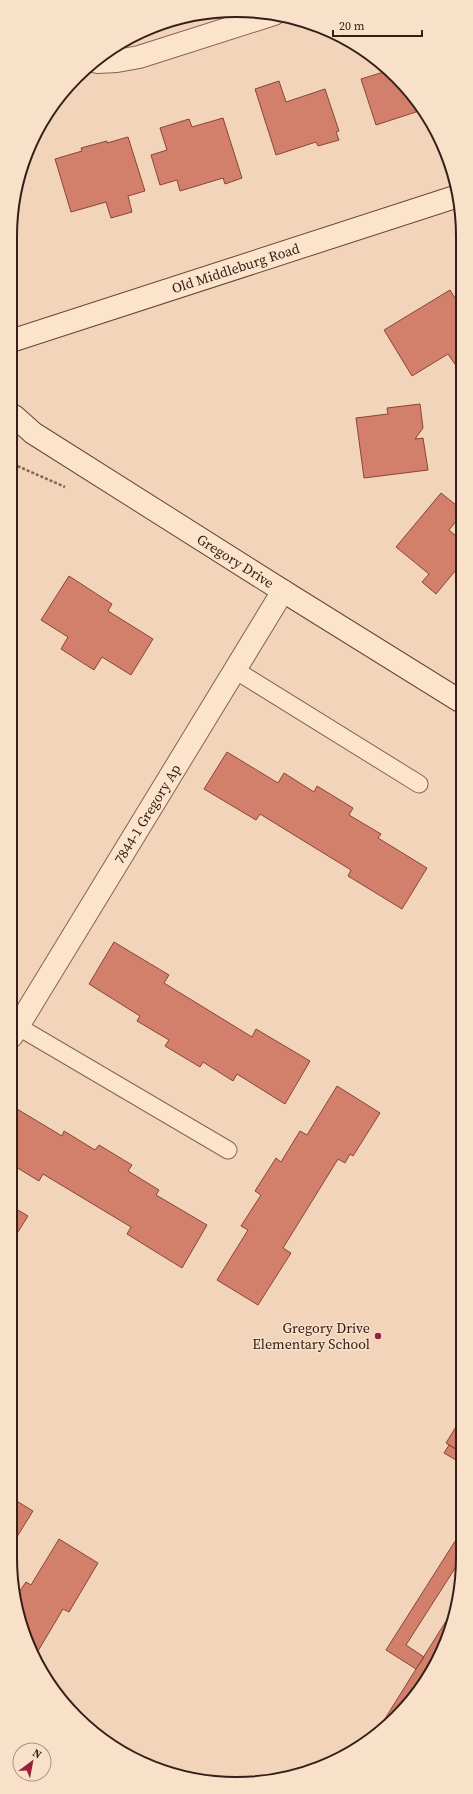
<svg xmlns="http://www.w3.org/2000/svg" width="473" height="1794" font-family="'Source Serif 4',serif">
	<rect width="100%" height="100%" fill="#f1d4b9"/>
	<!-- building -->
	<path fill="#d27f6b" stroke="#894537" d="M387,71L407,87L422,110L376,125L361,79Z
		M279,81L286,102L325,89L339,131L336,132L339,140L318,146L316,142L276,155L255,89Z
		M223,118L242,178L225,184L223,178L180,191L177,180L160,185L151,155L167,150L160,128L189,119L192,127Z
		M128,137L145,191L128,196L132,212L111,218L106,202L71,212L55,159L82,151L81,148L107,141V143Z
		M450,290L461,308V369L459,370L448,354L412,376L384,330Z
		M420,404L423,428L415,439L423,438L428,470L364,478L356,418L388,414L387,408Z
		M441,493L461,509V515L449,530L461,540L460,565L436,594L422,582L429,574L396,547Z
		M69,576L112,604L108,611L153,639L131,675L102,657L94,670L61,649L68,637L41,620Z
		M227,752L278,783L284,773L314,792L317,786L353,808L349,815L381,834L378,838L427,868L402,909L348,876L351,870L260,814L256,820L204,789Z
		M114,942L169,975L164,983L252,1037L256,1029L310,1061L285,1104L237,1074L233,1081L203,1062L200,1067L165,1046L169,1040L137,1021L140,1016L89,984Z
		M337,1086L380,1113L353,1156L350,1154L345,1163L338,1159L283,1248L291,1253L258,1305L217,1280L248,1230L241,1226L261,1195L255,1191L276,1158L281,1162L300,1131L307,1135Z
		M12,1106L62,1136L64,1131L95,1150L99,1145L132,1165L128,1171L159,1190L156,1195L207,1225L182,1268L127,1234L131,1227L43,1174L39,1181L11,1164Z
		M11,1206L28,1216L11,1243Z
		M459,1422V1451L446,1443Z
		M449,1445L459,1451V1462L444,1453Z
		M10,1497L33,1511L10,1548Z
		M459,1535V1562L406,1645L424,1657L416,1669L386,1650Z
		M59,1539L98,1563L69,1612L63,1609L35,1656L27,1644L17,1595L26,1582L31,1585Z
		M458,1602L433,1671L373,1738L416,1669Z"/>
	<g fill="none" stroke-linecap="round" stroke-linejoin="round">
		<!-- lane casing -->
		<g stroke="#886353" stroke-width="19">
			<path id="lane" d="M235,670L419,784
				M17,1026L228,1150"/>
		</g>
		<!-- street casing -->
		<g stroke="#886353" stroke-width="24">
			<g id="street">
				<path d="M97,62L117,61L139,57L274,14"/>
				<path id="s1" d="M12,1036L283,591"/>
			</g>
		</g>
		<!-- secondary casing -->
		<g stroke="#694536" stroke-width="24">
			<g id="secondary">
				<path id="s2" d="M14,340L458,196"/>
				<path id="s3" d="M14,416L33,433L283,591L460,701"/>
			</g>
		</g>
		<!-- path -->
		<path stroke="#886353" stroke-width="2.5" stroke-dasharray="3 2" stroke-linecap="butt" d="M13,464L65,487"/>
		<!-- lane -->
		<use href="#lane" stroke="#fbe3cc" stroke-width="17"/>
		<!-- street -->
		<use href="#street" stroke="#fbe3cc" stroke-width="22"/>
		<!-- secondary -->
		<use href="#secondary" stroke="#fbe3cc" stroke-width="22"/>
	</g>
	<!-- markers -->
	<circle fill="#9b1e3b" stroke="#f8e0c9" stroke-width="1.5" cx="378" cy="1336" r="4"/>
	<g text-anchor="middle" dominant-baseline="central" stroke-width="3" stroke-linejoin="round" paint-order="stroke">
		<!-- street labels -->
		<g font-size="14" fill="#352019" stroke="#f8e0c9">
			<text stroke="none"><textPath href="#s2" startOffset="233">Old Middleburg Road</textPath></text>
			<text stroke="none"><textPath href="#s3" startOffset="265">Gregory Drive</textPath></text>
			<text stroke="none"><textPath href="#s1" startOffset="260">7844-1 Gregory Ap</textPath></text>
		</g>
		<!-- poi labels -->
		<g font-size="14" fill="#352019" stroke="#f8e0c9" text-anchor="end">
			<text x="370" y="1328">Gregory Drive<tspan x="370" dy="16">Elementary School</tspan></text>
		</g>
	</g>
	<!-- crop -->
	<path d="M0 0H473V1794H0ZM236 17H237A219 219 0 0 1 456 236V1558A219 219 0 0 1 237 1777H236A219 219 0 0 1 17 1558V236A219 219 0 0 1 236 17Z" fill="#f8e0c9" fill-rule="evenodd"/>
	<path fill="none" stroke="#352019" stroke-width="2" d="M236 17H237A219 219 0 0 1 456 236V1558A219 219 0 0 1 237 1777H236A219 219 0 0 1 17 1558V236A219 219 0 0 1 236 17Z"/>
	<!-- north arrow -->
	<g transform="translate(32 1762) rotate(32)"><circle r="19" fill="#f8e0c9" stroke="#aa9383"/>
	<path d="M0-3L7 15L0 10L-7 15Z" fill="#9b1e3b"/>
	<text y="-6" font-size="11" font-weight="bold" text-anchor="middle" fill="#352019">N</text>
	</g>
	<!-- scale -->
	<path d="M333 30v6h89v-6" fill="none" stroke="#352019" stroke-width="2"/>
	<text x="339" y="30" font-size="12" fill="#352019" stroke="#f8e0c9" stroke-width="3" paint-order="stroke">20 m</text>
</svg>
